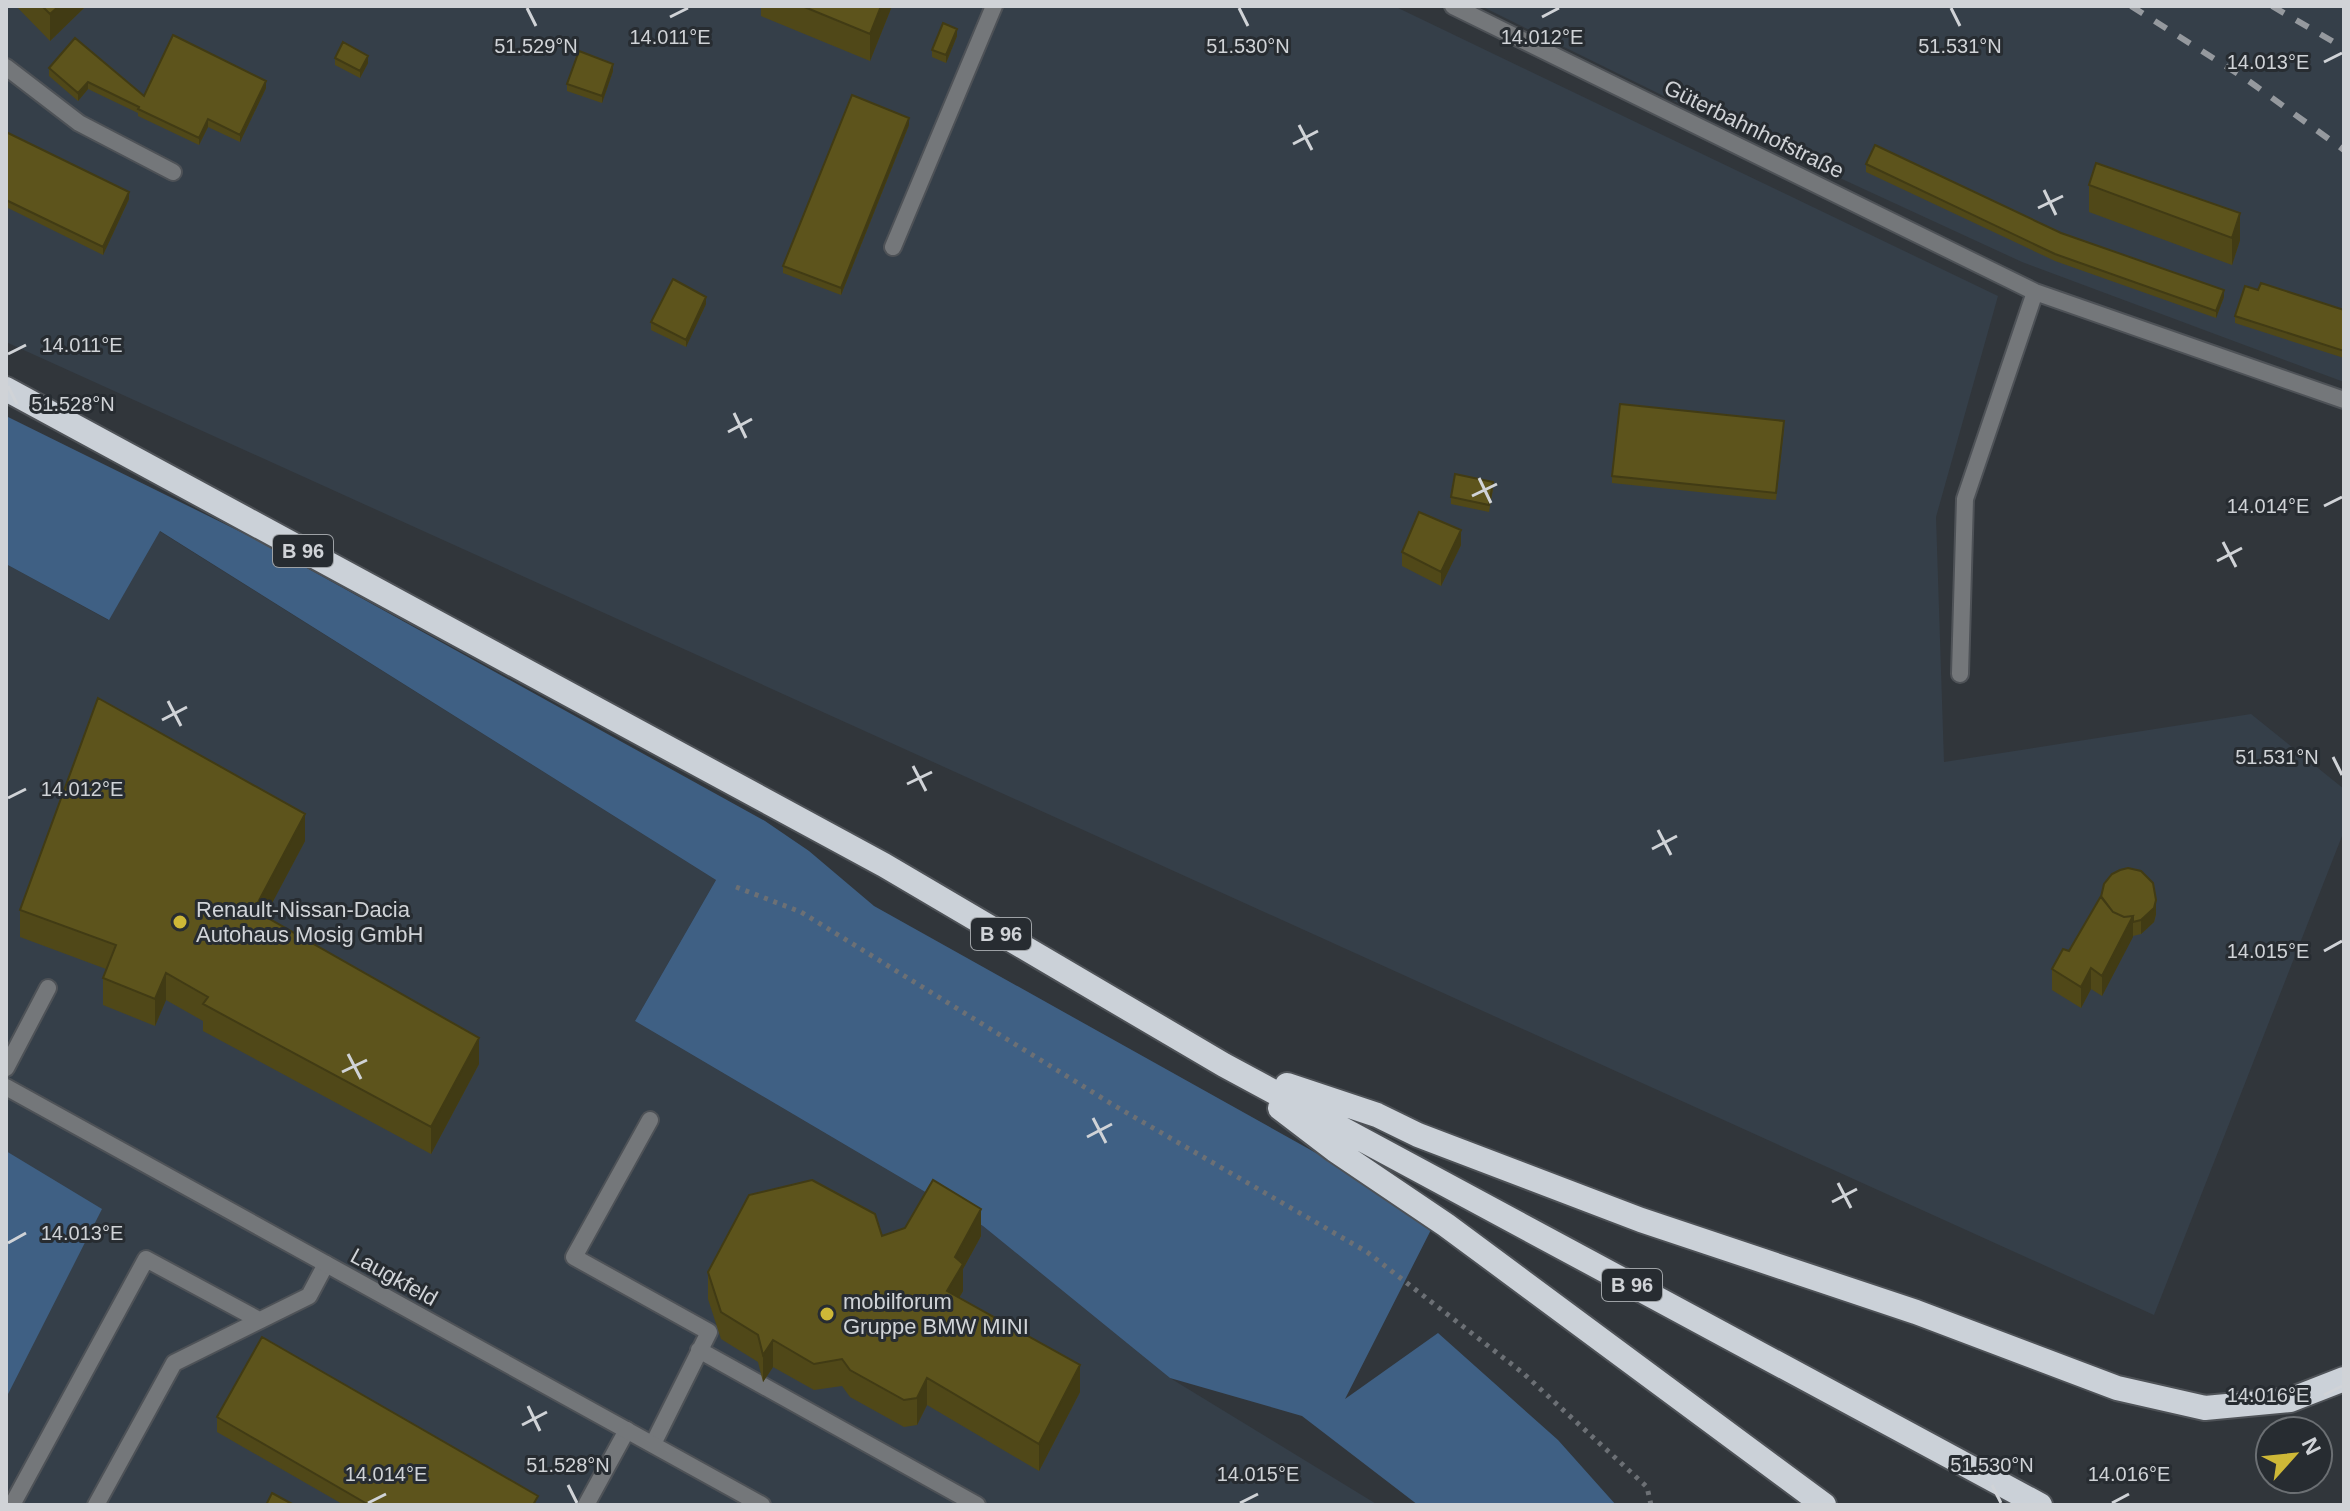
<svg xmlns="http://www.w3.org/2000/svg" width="2350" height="1511" font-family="Helvetica,sans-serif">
	<rect width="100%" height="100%" fill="#31363b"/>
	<!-- built -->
	<path fill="#353f49" d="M6,6H1394L1998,296L1936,517L1944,762L2251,714L2344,789V831L2154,1315L6,342Z
		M1481,6H2344V382L2022,262L1688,108Z
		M159,531L716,880L635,1021L983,1226L1170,1378L1378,1505H6V564L108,620Z"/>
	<!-- green -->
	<path fill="#3f6084" d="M6,416L249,536L765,821L809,851L874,906L1436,1220L1345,1399L1438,1333L1558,1440L1616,1505H1418L1302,1416L1170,1378L983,1226L635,1021L716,880L160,531L109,620L6,564Z
		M6,1151L102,1209L6,1398Z"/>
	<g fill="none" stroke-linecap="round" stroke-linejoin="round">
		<!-- lane casing -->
		<g stroke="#4e5257" stroke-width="20">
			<path id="lane" d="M6,67L79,123L173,172
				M893,247L994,6
				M6,1068L48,988
				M650,1120L574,1257L709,1332L653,1444
				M699,1350L977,1505
				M12,1505L146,1259L259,1320
				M96,1505L174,1363L309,1296L326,1264
				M586,1505L627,1430"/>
		</g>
		<!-- street casing -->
		<g stroke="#4e5257" stroke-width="20">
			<path id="street" d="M1453,6L2035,292L2344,400
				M1960,674L1965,499L2035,292
				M6,1087L762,1505"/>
		</g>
		<!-- highway casing -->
		<g stroke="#4e5257" stroke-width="28">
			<path id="highway" d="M6,389L884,865L1224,1065L2040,1505
				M1287,1085L1377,1115L1418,1135L1641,1220L1916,1312L2117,1388L2205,1408L2290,1400L2344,1379
				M1280,1108L1335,1150L1446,1225L1824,1505"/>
		</g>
		<!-- path -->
		<path stroke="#6c7075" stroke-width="5" stroke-dasharray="4 6" stroke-linecap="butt" d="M736,887L801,912L1115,1106L1367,1252L1523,1373L1647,1487L1651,1505"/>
		<!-- lane -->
		<use href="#lane" stroke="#74777a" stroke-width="16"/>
		<!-- street -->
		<use href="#street" stroke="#74777a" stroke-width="16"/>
		<!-- highway -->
		<use href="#highway" stroke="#cbd1d8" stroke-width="24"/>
		<!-- rail -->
		<path stroke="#95999e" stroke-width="6" stroke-dasharray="14 14" stroke-linecap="butt" d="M2131,6L2246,79L2344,150
			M2272,6L2344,48"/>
	</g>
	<!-- wall -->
	<path fill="#504818" d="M16,6H86L50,41Z
		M761,6H892L870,61L761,16Z
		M957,36L946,63L932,57V50Z
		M335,58L368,63L360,78L335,65Z
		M49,68L144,96L266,88L240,142L208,127L199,145L138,116V113L88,89L78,101L49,76Z
		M613,71L602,103L567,91V84Z
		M909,125L841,295L783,273V266Z
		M6,132L129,199L103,255L6,207Z
		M1866,164L2061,233L2224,297L2216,318L2055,261L1866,172Z
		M2089,185L2240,240L2232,265L2089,212Z
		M2258,290L2344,310V358L2235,323V316Z
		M706,304L686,347L651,330V322Z
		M1784,428L1776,500L1612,483V476Z
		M1493,489L1489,512L1451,504V497Z
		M1461,545L1441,586L1402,566V552Z
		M305,841L265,916L479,1064L431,1154L203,1031V1021L166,1000L155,1026L103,1005V978L106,969L20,937V910Z
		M2101,897L2156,914L2154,922L2141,934L2133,936L2102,996L2091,989L2081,1008L2052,990V969L2069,951Z
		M882,1236H981L963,1269V1291L959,1298L1080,1392L1039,1471L927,1405L917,1425L904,1427L850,1397L842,1386L814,1390L773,1367L763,1382L758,1362L721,1339L708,1299V1272Z
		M217,1417L538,1505H344L217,1432Z"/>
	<!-- shaded-wall -->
	<path fill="#413b14" d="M59,6H86L50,41V14Z
		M881,6H892L870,61V34Z
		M957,29V36L946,63V55Z
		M368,56V63L360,78V71Z
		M613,64V71L602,103V96Z
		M266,81V88L240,142V135Z
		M88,82V89L78,101V93Z
		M909,118V125L841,295V288Z
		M208,119V127L199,145V138Z
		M129,192V199L103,255V247Z
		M2240,213V240L2232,265V238Z
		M2224,290V297L2216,318V311Z
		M706,297V304L686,347V340Z
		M1461,530V545L1441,586V572Z
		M305,814V841L254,937V910Z
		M2156,900V914L2154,922L2141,934V920Z
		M2133,916V937L2102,996V976Z
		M2091,968V989L2081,1008V987Z
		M166,973V1000L155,1026V999Z
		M479,1038V1064L431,1154V1127Z
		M981,1209V1236L963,1269V1291L947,1318V1291L955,1257Z
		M773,1340V1367L763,1382V1355Z
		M1080,1365V1392L1039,1471V1444Z
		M927,1378V1405L917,1425V1398Z"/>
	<!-- building -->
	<path fill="#5d541c" stroke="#413b14" stroke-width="2" d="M42,6H59L50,14Z
		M802,6H881L870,34Z
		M943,23L957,29L946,55L932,50Z
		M173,35L266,81L240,135L208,119L199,138L138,109L139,107L88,82L78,93L49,68L75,38L144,96Z
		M343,42L368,56L360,71L335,58Z
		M579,51L613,64L602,96L567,84Z
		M852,95L909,118L841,288L783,266Z
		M6,132L129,192L103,247L6,200Z
		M1875,145L2061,233L2224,290L2216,311L2055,254L1866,164Z
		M2096,163L2240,213L2232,238L2089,185Z
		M673,279L706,297L686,340L651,322Z
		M2261,283L2344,310V351L2235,316L2245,286L2258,290Z
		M1620,404L1784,421L1776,493L1612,476Z
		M1455,474L1493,482L1489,505L1451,497Z
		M1419,512L1461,530L1441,572L1402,552Z
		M98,698L305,814L254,910L479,1038L431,1127L203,1004L208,997L166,973L155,999L103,978L116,945L20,910Z
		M2128,868L2141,871L2153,883L2156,900L2154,908L2141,920L2133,922V916L2124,917L2113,912L2101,897L2104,884L2112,874L2120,870Z
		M2101,896L2113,912L2124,917L2133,916L2102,976L2091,968L2081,987L2052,969L2063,949L2069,951Z
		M812,1180L875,1214L882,1236L905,1228L933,1180L981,1209L955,1257L963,1264L947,1291L1080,1365L1039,1444L927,1378L917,1398L904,1400L850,1370L842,1359L814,1364L773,1340L763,1355L758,1335L721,1312L708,1272L749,1195Z
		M262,1337L538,1496L533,1505H369L217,1417Z
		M272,1493L294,1505H266Z"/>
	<!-- ticks -->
	<path fill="none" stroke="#d0d3d7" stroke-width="3" d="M527,8L536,26M1239,8L1248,26M1951,8L1960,26M670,17L688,8M1542,17L1559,8M2324,62L2342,53M1299,125L1312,150M1293,144L1318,131M2044,190L2056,215M2038,208L2063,196M8,354L26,345M8,386L17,404M734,413L746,438M728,432L752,419M1479,478L1491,503M1472,496L1497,484M2324,506L2342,497M2223,542L2236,567M2217,561L2242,548M168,701L181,726M162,720L187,707M2333,757L2342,775M913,766L926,791M907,784L932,772M8,798L26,789M1658,830L1671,855M1652,849L1677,836M2324,951L2342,941M348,1054L361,1079M342,1072L367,1060M1093,1118L1106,1143M1087,1137L1112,1124M1838,1183L1851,1208M1832,1202L1857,1189M8,1243L26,1233M2324,1395L2342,1386M528,1406L540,1431M522,1425L547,1412M568,1485L577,1503M1992,1485L2001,1503M368,1503L386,1494M1240,1503L1258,1494M2112,1503L2129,1494"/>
	<!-- markers -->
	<g fill="#ceb837" stroke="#272c31" stroke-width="3">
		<circle cx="180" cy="922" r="8"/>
		<circle cx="827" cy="1314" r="8"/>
	</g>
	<g text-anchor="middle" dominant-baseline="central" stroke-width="6" stroke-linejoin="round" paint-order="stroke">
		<!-- shield labels -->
		<g fill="#272c31" stroke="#9da1a5" stroke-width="2">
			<rect x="273" y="535" width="60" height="32" rx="6"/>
			<rect x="971" y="918" width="60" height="32" rx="6"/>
			<rect x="1602" y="1269" width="60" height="32" rx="6"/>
		</g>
		<g font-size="20" font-weight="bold" fill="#d0d3d7">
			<text x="303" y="551">B 96</text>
			<text x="1001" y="934">B 96</text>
			<text x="1632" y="1285">B 96</text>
		</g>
		<!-- street labels -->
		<g font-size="22" fill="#d0d3d7" stroke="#272c31">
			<text transform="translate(1754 129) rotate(26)">Güterbahnhofstraße</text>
			<text transform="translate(394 1277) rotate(29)">Laugkfeld</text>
		</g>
		<!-- poi labels -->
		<g font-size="22" fill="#d0d3d7" stroke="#272c31" text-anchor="start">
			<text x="196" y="909">Renault-Nissan-Dacia<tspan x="196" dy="25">Autohaus Mosig GmbH</tspan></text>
			<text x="843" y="1301">mobilforum<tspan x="843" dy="25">Gruppe BMW MINI</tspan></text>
		</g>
	</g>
	<g font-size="20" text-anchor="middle" fill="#d0d3d7" stroke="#272c31" stroke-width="6" stroke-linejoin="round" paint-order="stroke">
		<text x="670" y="44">14.011°E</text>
		<text x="1542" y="44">14.012°E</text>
		<text x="536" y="53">51.529°N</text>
		<text x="1248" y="53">51.530°N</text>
		<text x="1960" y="53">51.531°N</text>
		<text x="2268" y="69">14.013°E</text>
		<text x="82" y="352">14.011°E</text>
		<text x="73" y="411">51.528°N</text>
		<text x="2268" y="513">14.014°E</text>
		<text x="2277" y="764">51.531°N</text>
		<text x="82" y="796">14.012°E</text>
		<text x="2268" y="958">14.015°E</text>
		<text x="82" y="1240">14.013°E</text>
		<text x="2268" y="1402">14.016°E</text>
		<text x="568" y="1472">51.528°N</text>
		<text x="1992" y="1472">51.530°N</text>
		<text x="386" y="1481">14.014°E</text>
		<text x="1258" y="1481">14.015°E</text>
		<text x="2129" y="1481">14.016°E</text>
	</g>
	<!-- border -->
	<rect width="2350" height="1511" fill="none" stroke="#d0d3d7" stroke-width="16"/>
	<!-- north arrow -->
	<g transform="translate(2294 1455) rotate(63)"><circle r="38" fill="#272c31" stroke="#6b6f73" stroke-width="2"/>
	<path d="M0-6L14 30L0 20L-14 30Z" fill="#ceb837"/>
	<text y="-12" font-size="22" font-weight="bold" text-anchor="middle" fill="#d0d3d7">N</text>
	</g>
</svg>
